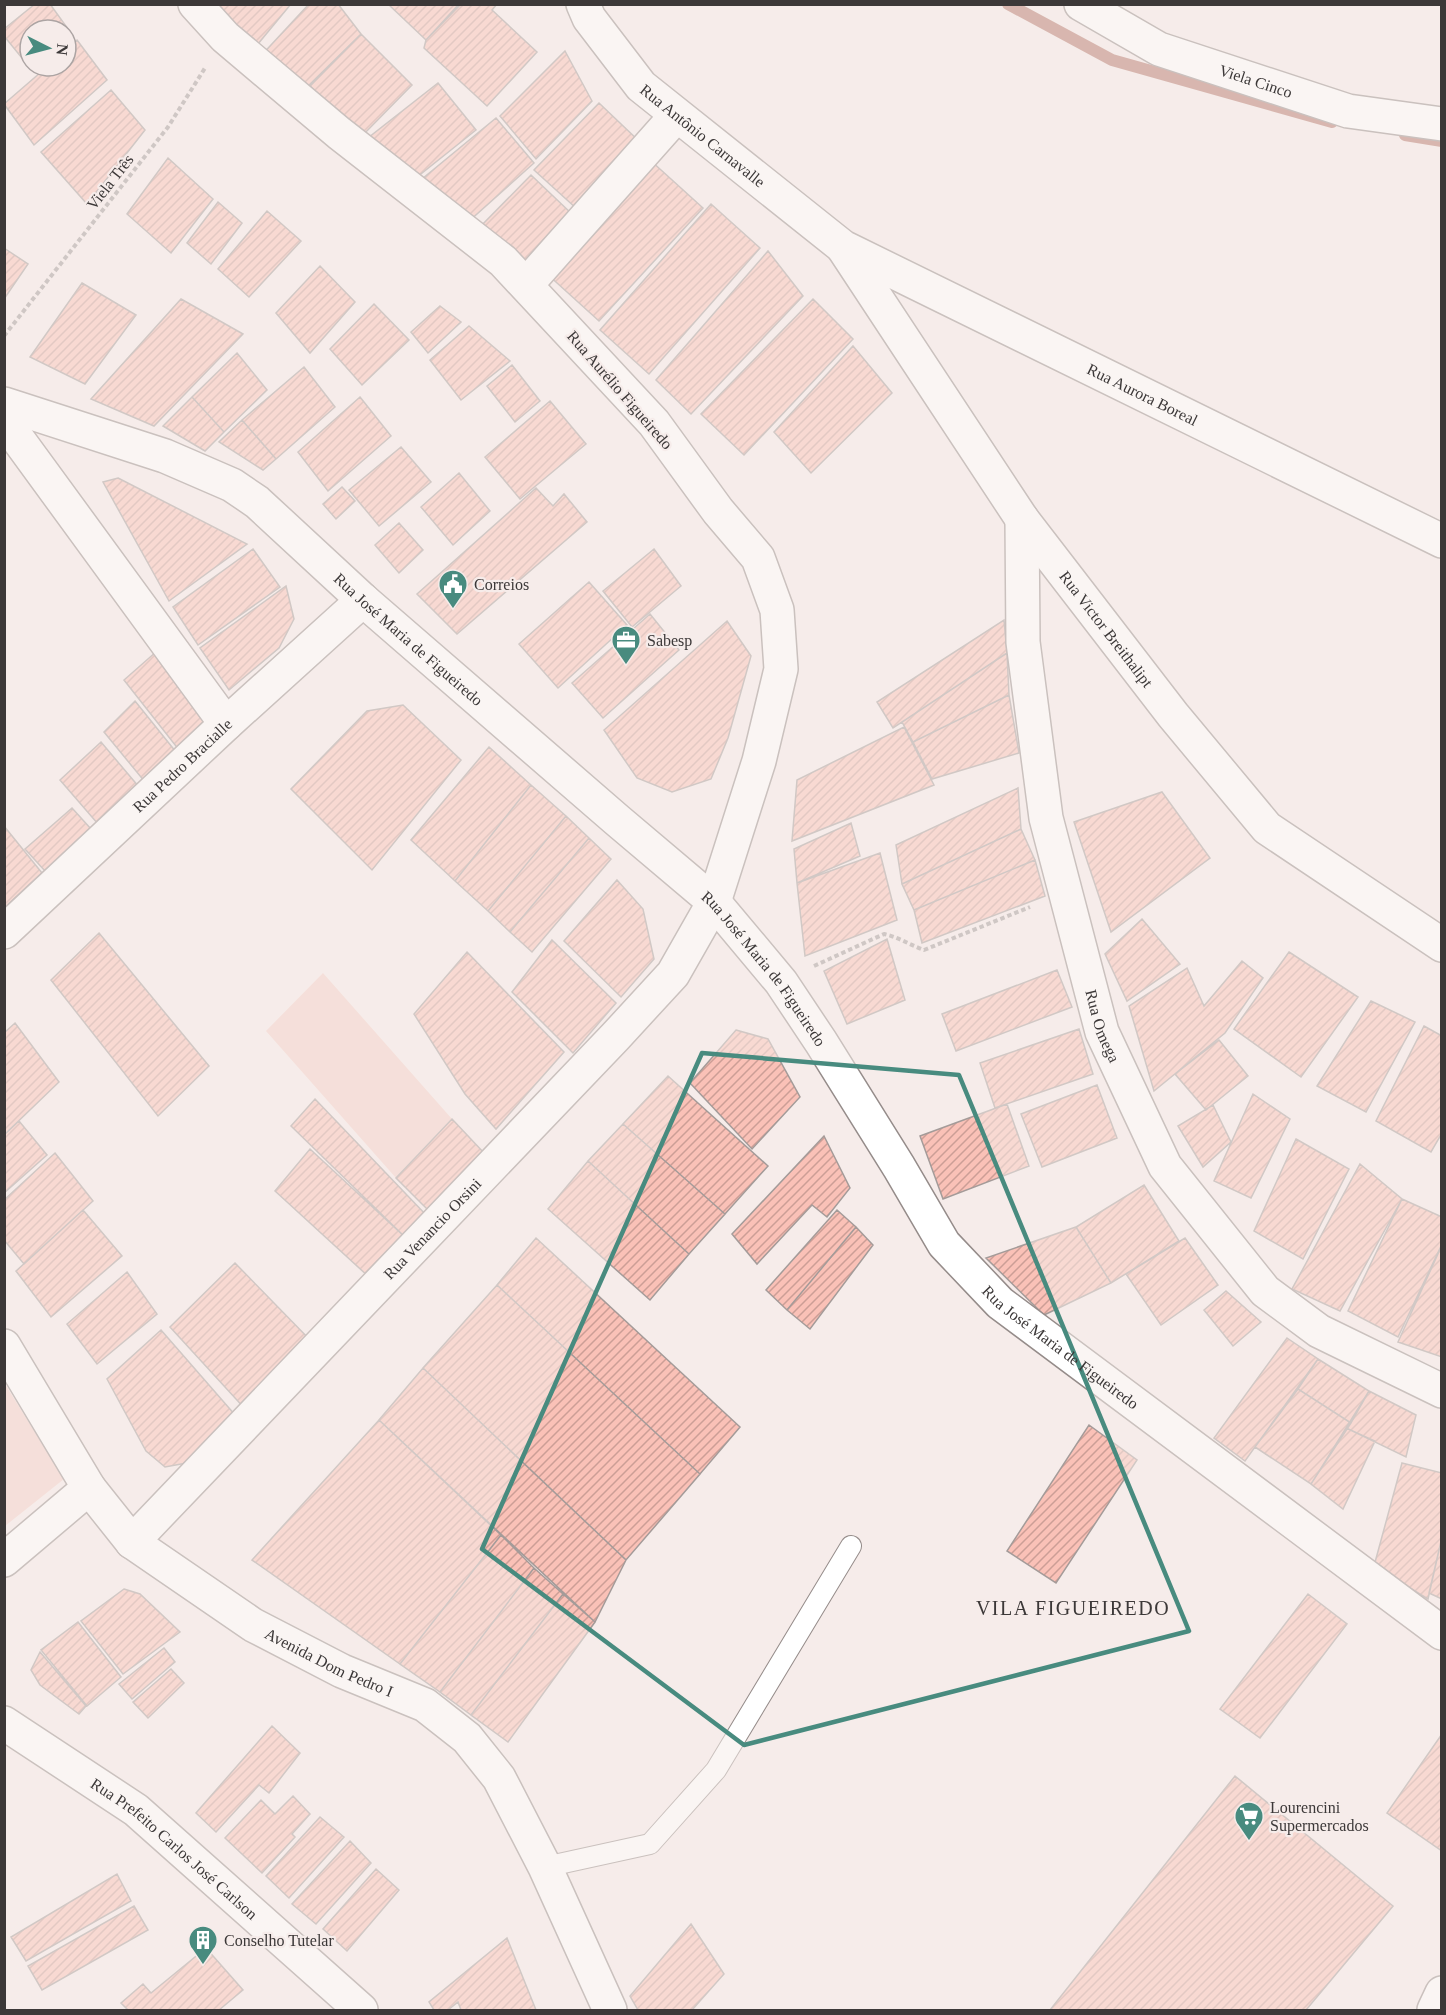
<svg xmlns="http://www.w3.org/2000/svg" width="1446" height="2015" font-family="Georgia,serif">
	<defs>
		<pattern id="building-hatch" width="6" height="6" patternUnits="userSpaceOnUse" patternTransform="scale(1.5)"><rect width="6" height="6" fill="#fac1b7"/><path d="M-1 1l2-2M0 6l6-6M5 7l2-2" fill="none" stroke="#cc9e96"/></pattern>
	</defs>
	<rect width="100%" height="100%" fill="#f6ecea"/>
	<!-- park -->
	<path fill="#f3cfc8" d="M323,973L452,1119L396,1178L266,1031Z
		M5,1384L64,1479L5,1526H4Z"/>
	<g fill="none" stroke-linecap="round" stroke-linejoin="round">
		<!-- stream -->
		<path stroke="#b37469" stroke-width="12" d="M1008,4L1112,60L1332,122
			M1405,135L1442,141"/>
	</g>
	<!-- building -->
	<path fill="url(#building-hatch)" stroke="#a49b99" stroke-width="1.5" d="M35,4H50L71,33L66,37V30H30V66H32L30,68L4,36V29Z
		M205,4H291L253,50Z
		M309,4H338L361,34L302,92L259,58Z
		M388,4H459L426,40Z
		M461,4H497L492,10L537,52L487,106L424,48L426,40Z
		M361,34L412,85L361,137L310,86Z
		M77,40L107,80L34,145L4,104L48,66H66V50Z
		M565,51L592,101L536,159L500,116Z
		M438,83L476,130L412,181L359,145Z
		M111,90L145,130L87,204L41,152Z
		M599,103L641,143L577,209L534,170Z
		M496,118L534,163L468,222L416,184Z
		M168,158L213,199L171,253L127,214Z
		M650,160L703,208L599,321L546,273Z
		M531,175L573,215L529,265L480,227Z
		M218,202L242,223L211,264L187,243Z
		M711,204L760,248L649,374L600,330Z
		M267,211L301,241L249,297L218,269Z
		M4,248L28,264L4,299Z
		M768,251L803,296L691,414L656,380Z
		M320,266L355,302L310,353L276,313Z
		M82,283L136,315L85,384L30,357Z
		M181,299L243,334L154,426L91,399Z
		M813,299L853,339L744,455L701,414Z
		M374,304L409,340L362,385L330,349Z
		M440,306L461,322L428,353L411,332Z
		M469,326L510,361L461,400L430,360Z
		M853,346L892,393L811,473L774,432Z
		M237,353L267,390L224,432L192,397Z
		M512,365L540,401L515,422L487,386Z
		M304,367L335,407L276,459L242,420Z
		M192,397L224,432L205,451L163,426Z
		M360,397L391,436L328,491L298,452Z
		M550,401L586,444L520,499L485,457Z
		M242,420L276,459L263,470L219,442Z
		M401,447L431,482L379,526L349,490Z
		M459,473L490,511L453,545L421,507Z
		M118,478L247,544L169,601L103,482Z
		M342,487L355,501L336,519L323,504Z
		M536,488L553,506L564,494L587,522L457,634L417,594Z
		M399,523L423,550L399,573L375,545Z
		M253,549L280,587L198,645L173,607Z
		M654,549L681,586L632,627L603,591Z
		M589,582L627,625L558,688L519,644Z
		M286,586L294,619L279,648L229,690L200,648Z
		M650,614L679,650L603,718L572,683Z
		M1004,620L1007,653L893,728L877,702Z
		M727,621L751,656L728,738L711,779L672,792L637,778L604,730Z
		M157,651L210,721L179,750L124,680Z
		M1007,653L1009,695L913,742L902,722Z
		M1009,695L1019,753L932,779L913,742Z
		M135,701L176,752L145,782L104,732Z
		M403,705L461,760L372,870L291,789L367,711Z
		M904,727L934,785L792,841L797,780Z
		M101,742L139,787L98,824L60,780Z
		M489,747L531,785L455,881L411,840Z
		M531,785L566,816L488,911L455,881Z
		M1018,788L1021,829L902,884L896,845Z
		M1162,792L1210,858L1111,932L1074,822Z
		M72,808L91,829L45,871L25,849Z
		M566,816L589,838L510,932L488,911Z
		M851,823L860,856L797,883L794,849Z
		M4,826L42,873L4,908Z
		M1021,829L1035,860L914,910L902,884Z
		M589,838L611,859L532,952L510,932Z
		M880,853L897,920L805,956L797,883Z
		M1035,860L1045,896L922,943L914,910Z
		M617,880L643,909L654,959L621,997L564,941Z
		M1142,919L1180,964L1127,1001L1105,954Z
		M99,933L209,1066L158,1116L51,980Z
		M887,939L905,1000L847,1024L824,971Z
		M552,940L616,1003L573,1053L512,992Z
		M467,952L564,1052L496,1129L465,1094L414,1014Z
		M1289,952L1358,997L1301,1077L1234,1029Z
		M1242,961L1263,978L1225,1033L1154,1091L1129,1006L1187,968L1204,1006Z
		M1057,970L1072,1007L956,1051L942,1014Z
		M1371,1001L1415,1022L1366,1112L1317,1086Z
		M15,1023L59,1082L4,1135V1033Z
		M1424,1026L1442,1036V1133L1431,1152L1376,1121Z
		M1079,1029L1093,1074L995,1108L980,1063Z
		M736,1030L768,1039L800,1097L752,1149L690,1083Z
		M1219,1040L1248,1076L1206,1110L1175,1074Z
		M668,1076L768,1166L725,1214L623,1124Z
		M1097,1085L1117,1138L1042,1167L1021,1114Z
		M1253,1094L1290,1119L1251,1198L1214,1181Z
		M315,1099L428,1217L407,1239L291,1126Z
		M1007,1104L1029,1166L943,1199L920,1136Z
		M1213,1105L1231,1142L1203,1167L1178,1126Z
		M452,1119L485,1154L430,1212L396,1178Z
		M19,1121L47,1155L4,1193V1135Z
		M623,1124L725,1214L689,1254L588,1161Z
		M824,1136L850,1188L827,1217L812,1205L757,1264L732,1234Z
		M1296,1139L1349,1169L1303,1259L1254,1231Z
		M310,1149L407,1239L369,1277L275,1191Z
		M55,1153L93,1201L24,1264L4,1240V1200Z
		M588,1161L689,1254L650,1300L548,1209Z
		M1360,1164L1402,1199L1340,1311L1292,1289Z
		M1144,1185L1179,1241L1111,1283L1076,1227Z
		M1402,1199L1442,1217V1244L1398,1337L1348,1311Z
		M83,1210L122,1256L51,1317L16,1271Z
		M837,1210L856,1227L787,1310L766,1290Z
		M856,1227L873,1245L810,1329L787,1310Z
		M1076,1227L1111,1283L1044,1315L986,1258Z
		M536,1238L740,1427L700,1474L497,1285Z
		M1185,1238L1218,1285L1161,1325L1126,1274Z
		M1442,1245V1357L1398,1342Z
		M235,1263L313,1343L246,1410L170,1327Z
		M127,1272L157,1314L97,1364L67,1324Z
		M497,1285L700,1474L626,1560L423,1368Z
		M1226,1291L1261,1322L1233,1346L1204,1310Z
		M161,1330L236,1416L192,1462L165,1467L146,1451L107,1379Z
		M1287,1338L1318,1359L1245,1461L1214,1438Z
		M1318,1359L1369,1391L1351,1423L1298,1389Z
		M423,1368L626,1560L595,1622L379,1420Z
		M1298,1389L1351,1423L1311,1484L1255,1447Z
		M1369,1391L1416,1415L1406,1457L1346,1428Z
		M379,1420L501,1535L400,1664L252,1560Z
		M1089,1425L1137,1460L1056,1583L1007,1551Z
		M1346,1428L1375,1441L1343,1509L1311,1484Z
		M1402,1463L1442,1473V1537L1428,1599L1374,1566Z
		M501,1535L534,1568L440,1692L400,1664Z
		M1442,1537V1599L1429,1593Z
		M534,1568L563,1594L471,1715L440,1692Z
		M124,1589L140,1594L180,1632L123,1674L81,1621Z
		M563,1594L595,1622L508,1742L471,1715Z
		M1308,1594L1347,1624L1260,1738L1220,1709Z
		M78,1622L121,1677L87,1706L41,1650Z
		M164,1648L175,1662L132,1699L119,1684Z
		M40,1652L86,1706L79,1714L40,1685L31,1670Z
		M171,1669L184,1683L148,1718L133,1702Z
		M272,1726L300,1753L269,1793L259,1785L216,1832L196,1813Z
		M1442,1734V1851L1387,1813Z
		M1235,1776L1393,1906L1306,2010H1050Z
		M293,1796L310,1814L292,1834L295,1837L262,1873L225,1838L261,1800L275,1814Z
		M320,1817L344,1837L289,1898L266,1876Z
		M350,1841L371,1863L316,1924L292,1904Z
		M376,1869L399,1890L347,1951L323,1929Z
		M117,1874L131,1901L26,1961L11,1937Z
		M134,1906L148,1930L42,1990L28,1966Z
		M691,1924L724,1974L692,2010H638L630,1996Z
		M507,1938L536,2010H461L458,2002L448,2010H434L429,2002Z
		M206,1948L243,1990L219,2010H128L121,2003L143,1984L151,1993Z"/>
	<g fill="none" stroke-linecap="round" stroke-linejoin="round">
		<!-- lane casing -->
		<g stroke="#958c8a" stroke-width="22">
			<path id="lane" d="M545,1867L650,1844L716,1770L851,1546"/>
		</g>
		<!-- street casing -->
		<g stroke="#958c8a" stroke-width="36">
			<g id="street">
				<path id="s1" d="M583,4L589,18L641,86L843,247L1442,541"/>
				<path id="s2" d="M1081,4L1159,49L1348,111L1442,124"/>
				<path id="s3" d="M844,249L1022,519L1173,715L1267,828L1442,945"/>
				<path d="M526,285L676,116"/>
				<path d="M4,420L226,724"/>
				<path id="s4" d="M1022,519L1023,642L1046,818L1102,1032L1165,1166L1265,1291L1319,1331L1442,1391"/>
				<path id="s5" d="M4,932L226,724L363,600"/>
				<path id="s6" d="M132,1542L615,1037L673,974L714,902L759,761L781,669L777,610L758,558L718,511L654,423L503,261L339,133L225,37L195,4"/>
				<path d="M4,1560L89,1488"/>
				<path id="s7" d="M4,1723L136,1810L361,2010"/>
			</g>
		</g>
		<!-- secondary casing -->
		<g stroke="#958c8a" stroke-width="36">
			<g id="secondary">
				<path id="s8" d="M4,404L165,456L232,485L257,502L363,600L617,820L714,902L781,982L821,1042L899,1167L944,1244L1000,1303L1442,1633"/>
				<path id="s9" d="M4,1346L89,1488L132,1542L253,1625L342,1671L425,1705L467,1738L499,1778L545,1867L610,2010"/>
				<path d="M1434,2010L1442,1993"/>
			</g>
		</g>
		<!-- path -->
		<path stroke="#a19a99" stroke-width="4" stroke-dasharray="4.5 3" stroke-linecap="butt" d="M4,336L168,127L205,68
			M814,966L884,934C898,937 910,945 924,950L1030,907"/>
		<!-- lane -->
		<use href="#lane" stroke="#fff" stroke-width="20"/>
		<!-- street -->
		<use href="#street" stroke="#fff" stroke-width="33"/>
		<!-- secondary -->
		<use href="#secondary" stroke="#fff" stroke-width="33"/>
	</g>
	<!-- marked area -->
	<path d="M0 0H1446V2015H0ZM702,1053L959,1075L1189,1631L744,1745L482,1549Z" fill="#f6ecea" fill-opacity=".55" fill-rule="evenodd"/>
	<path fill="none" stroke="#488b7f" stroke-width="4.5" stroke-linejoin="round" d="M702,1053L959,1075L1189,1631L744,1745L482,1549Z"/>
	<!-- icons -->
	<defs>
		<g id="civic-pin" transform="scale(1.5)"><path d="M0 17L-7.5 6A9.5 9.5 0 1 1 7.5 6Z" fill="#488b7f" stroke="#f6ecea"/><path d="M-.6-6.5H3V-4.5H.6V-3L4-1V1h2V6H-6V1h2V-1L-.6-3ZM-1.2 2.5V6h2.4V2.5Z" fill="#fff"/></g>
		<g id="office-pin" transform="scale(1.5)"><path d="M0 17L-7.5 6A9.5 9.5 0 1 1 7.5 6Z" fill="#488b7f" stroke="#f6ecea"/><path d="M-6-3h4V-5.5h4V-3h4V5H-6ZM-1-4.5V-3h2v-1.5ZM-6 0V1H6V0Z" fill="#fff"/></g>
		<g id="supermarket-pin" transform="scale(1.5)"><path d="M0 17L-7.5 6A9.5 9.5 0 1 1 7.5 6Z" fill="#488b7f" stroke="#f6ecea"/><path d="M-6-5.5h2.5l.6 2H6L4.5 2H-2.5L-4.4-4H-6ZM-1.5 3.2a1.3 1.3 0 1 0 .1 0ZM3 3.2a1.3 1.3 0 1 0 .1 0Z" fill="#fff"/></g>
		<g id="building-pin" transform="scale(1.5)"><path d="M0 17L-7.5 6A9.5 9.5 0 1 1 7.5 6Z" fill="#488b7f" stroke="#f6ecea"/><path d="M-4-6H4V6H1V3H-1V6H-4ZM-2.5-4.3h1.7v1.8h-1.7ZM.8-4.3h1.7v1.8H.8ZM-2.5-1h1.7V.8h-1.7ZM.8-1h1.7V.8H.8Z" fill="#fff"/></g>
	</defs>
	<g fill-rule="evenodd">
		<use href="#civic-pin" x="453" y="584"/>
		<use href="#office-pin" x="626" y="640"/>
		<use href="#supermarket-pin" x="1249" y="1816"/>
		<use href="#building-pin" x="203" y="1940"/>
	</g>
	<g text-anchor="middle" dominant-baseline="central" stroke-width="4.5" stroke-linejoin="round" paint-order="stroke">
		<!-- street labels -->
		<g font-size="16" fill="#3c3838" stroke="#f6ecea">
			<text stroke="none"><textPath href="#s2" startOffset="192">Viela Cinco</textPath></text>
			<text stroke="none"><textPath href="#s1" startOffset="180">Rua Antônio Carnavalle</textPath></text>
			<text transform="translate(110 182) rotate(-52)">Viela Três</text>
			<text transform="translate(620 390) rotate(49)">Rua Aurélio Figueiredo</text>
			<text stroke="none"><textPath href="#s1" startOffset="693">Rua Aurora Boreal</textPath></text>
			<text stroke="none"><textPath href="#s3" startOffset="462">Rua Victor Breithalipt</textPath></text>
			<text stroke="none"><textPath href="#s8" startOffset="477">Rua José Maria de Figueiredo</textPath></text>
			<text stroke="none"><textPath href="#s5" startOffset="244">Rua Pedro Bracialle</textPath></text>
			<text stroke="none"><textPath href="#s8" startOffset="963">Rua José Maria de Figueiredo</textPath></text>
			<text stroke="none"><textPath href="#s4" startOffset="516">Rua Omega</textPath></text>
			<text stroke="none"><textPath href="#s6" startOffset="434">Rua Venancio Orsini</textPath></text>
			<text stroke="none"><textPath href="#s8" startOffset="1449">Rua José Maria de Figueiredo</textPath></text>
			<text stroke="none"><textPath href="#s9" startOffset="466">Avenida Dom Pedro I</textPath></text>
			<text stroke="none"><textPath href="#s7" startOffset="212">Rua Prefeito Carlos José Carlson</textPath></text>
		</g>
		<!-- poi labels -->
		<g font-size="16" fill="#3c3838" stroke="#f6ecea" text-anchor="start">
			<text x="474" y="584">Correios</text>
			<text x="647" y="640">Sabesp</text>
			<text x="1270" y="1807">Lourencini<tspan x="1270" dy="18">Supermercados</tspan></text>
			<text x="224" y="1940">Conselho Tutelar</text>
		</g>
		<!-- quarter labels -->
		<g font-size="20" letter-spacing="1.5" fill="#3c3838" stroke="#f6ecea">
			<text x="1073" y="1608">VILA FIGUEIREDO</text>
		</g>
	</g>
	<!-- border -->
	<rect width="1446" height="2015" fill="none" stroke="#3c3838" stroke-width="12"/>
	<!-- north arrow -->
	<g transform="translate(48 48) rotate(96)"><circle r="28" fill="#f6ecea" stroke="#aca4a3" stroke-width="1.5"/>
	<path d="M0-4.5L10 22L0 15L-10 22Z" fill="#488b7f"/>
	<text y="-9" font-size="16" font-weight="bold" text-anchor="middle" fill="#3c3838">N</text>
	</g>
</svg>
